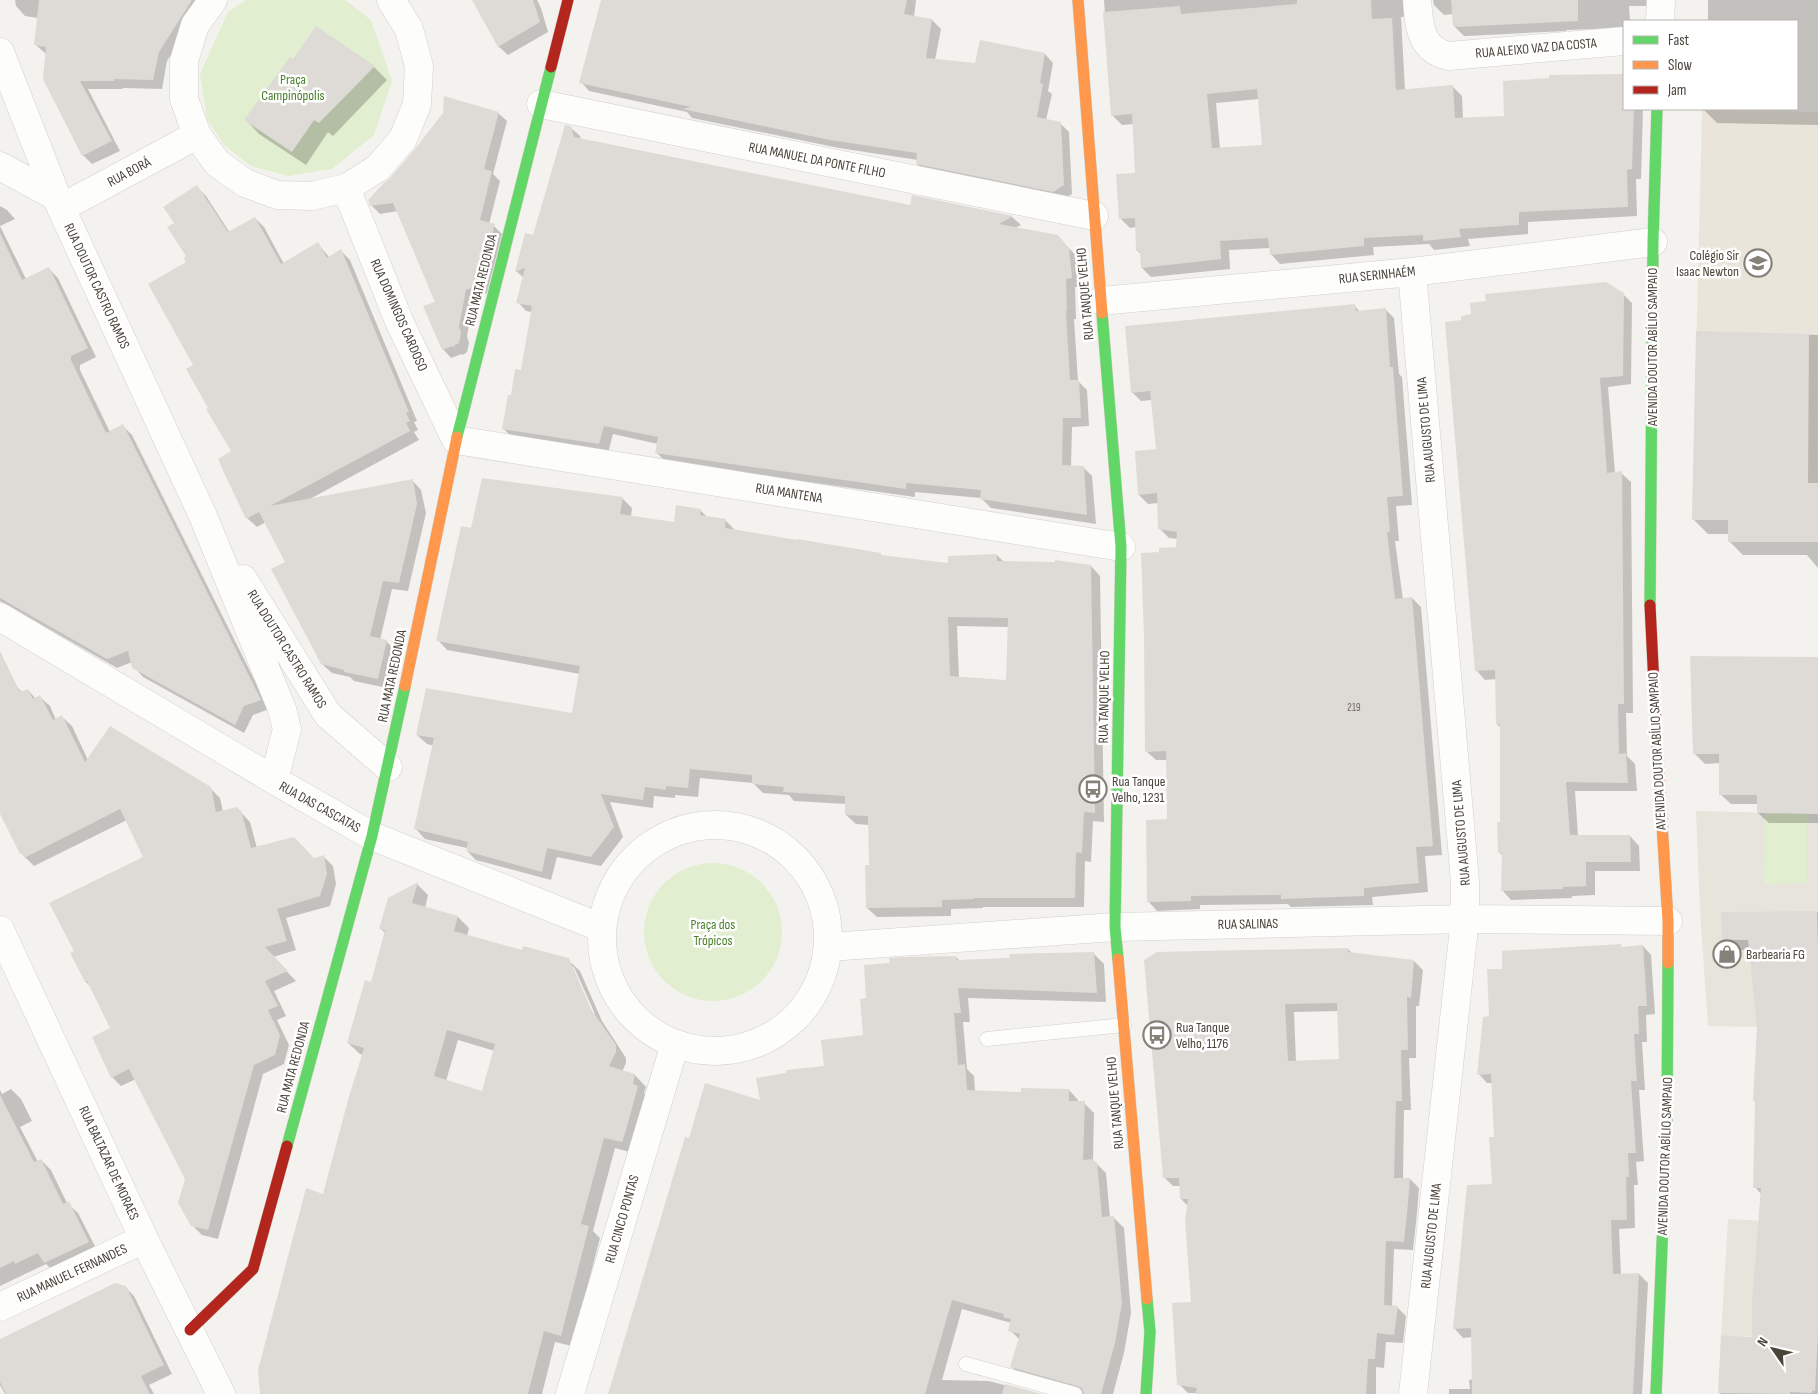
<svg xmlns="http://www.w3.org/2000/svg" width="1818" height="1394" font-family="'Sofia Sans Condensed',sans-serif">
	<rect width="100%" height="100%" fill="#f4f2ee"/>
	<!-- residential -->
	<path fill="#e7e4dc" d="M1696,811L1818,814V1028L1708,1026L1700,912Z
		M1728,1219L1818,1224V1339L1721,1335Z"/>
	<!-- education -->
	<path fill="#eae5da" d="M1702,110L1818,112V521L1692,520Z"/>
	<!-- green -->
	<path fill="#e1eecf" d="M246,0H345L371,20L392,81L374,135L332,169L288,176L251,166L225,146L207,119L200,74L228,12Z
		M1765,813L1807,814V883L1764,884Z
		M644 932a69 69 0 1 1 138 0a69 69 0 1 1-138 0Z"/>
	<!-- shadow -->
	<path fill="#0003" fill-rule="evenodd" d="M15,0H206L167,61L162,89L123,88L122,89H88L120,151L92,164L83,155L44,79L46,54L35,44L38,18L25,16L16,6Z
		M473,0H537L541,8L548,32L508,55L499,47Z
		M603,0H916L914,17L932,20L941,29L935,60L976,64L1045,54L1053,63L1048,91L1052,94L1046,120L1060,123L1069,132L1072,194L1062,200L926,172L917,164L918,160L839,148L692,118L687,112L589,91L581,82Z
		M1104,0H1415L1411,16L1401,17L1405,90L1452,86L1462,96L1463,119L1505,117L1550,79V76L1624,75V109H1643L1641,179H1636L1637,216L1528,222V234L1468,239L1470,246L1434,250L1429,244L1373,247L1374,255L1280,264L1271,254L1270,248L1229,250L1230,269L1151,277L1142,268L1141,254L1138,251L1136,227L1130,228L1120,218L1136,174L1134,124L1122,125L1112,115ZM1259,99L1263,147L1220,149L1216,103Z
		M1433,0H1647L1646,6H1629L1630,21H1624V28L1566,30V31L1467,36H1464L1454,26L1453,14L1444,15L1434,5Z
		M1708,0H1818V125L1717,123L1703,109H1797V21H1708Z
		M316,28L374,67L387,80L333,136L328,132L306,165L259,134L246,120L294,61Z
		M498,113L507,121L493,174L500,181L489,224L494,226L502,234L487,293L474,299L467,336L469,343L467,352L463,355L462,354L451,358L443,349L437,302L398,211L380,214L371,205Z
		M570,127L580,136L581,140L911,207L913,196L1012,217L1021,225L1015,228L1067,246L1078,258L1080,287H1075L1076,319H1074L1078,381L1087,390L1089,426L1072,427L1071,467H1083L1092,476L1096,524L991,508L981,498L915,492V497L666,462L657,453L658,444L613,434L608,453L513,438L504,429L512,397L522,371L532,312L526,311L518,302L524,278L516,271L534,236Z
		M197,187L206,196L230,233L255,218L264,227L284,264L318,244L329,257L341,251L350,260L417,421L414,422L418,430L414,432L419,440L308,500L412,480L421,490L426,513L408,591L392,589L380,640L386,641L395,650L387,688L354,681L350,677L332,673L322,664L286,563L266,522L257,527L247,518L233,452L210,408L195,365L188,257L175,224Z
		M0,206L7,210L15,219L0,226L26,279L48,268L58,278L96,357L80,365V370L110,432L123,426L132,435L269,709L253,715L244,733L143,677L134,667L132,662L117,668L0,601Z
		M1623,294L1632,303L1631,384L1608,387L1615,473H1621L1631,482L1633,713H1626L1627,756L1635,764L1637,791H1575L1578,836H1630L1639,846L1640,871H1595V895L1572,896V898L1511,900L1502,890L1503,856L1499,852L1501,824V728L1497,724V679L1485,680L1476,670Z
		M1354,305L1360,312L1385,309L1394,318L1399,374L1402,377L1412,505L1396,506L1399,541H1395L1403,600L1412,598L1421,607L1442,855L1425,856L1428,892L1372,897L1373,905L1291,907L1288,904L1200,905V909L1157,911L1148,901L1169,820L1167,760H1156L1146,751L1161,553L1177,548L1178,539L1169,538L1160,529L1159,503L1148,504L1139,495L1136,452L1158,451L1152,400L1141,401L1132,392Z
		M1698,333L1818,335V568L1807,555H1743L1729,541V534H1708L1694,520Z
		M483,479L623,499L632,508L631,517L675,523L700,510L708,518L726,521L735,530L882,556L949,564L997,555L1004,562L1091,566L1100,576L1104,822L1093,821L1091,862L1085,861L1084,907H983V908L951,909V916L877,917L867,908L870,866L869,825L856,824L846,815V804L794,801L789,795L763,793L753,783L700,778L698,797L675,795V798L654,796L653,808L610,802L623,837L601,866L557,857L551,880L476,860L467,851V848L425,839L416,829L434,746L427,744L417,735L573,715L580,674L447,650L438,640L472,529ZM957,626L1009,627L1008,681L959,678Z
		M1818,658V823H1769L1758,813V804H1731L1720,794V763L1705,764L1694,753Z
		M0,669L23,693L28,690L36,699L40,697L50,706L56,720L62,717L72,726L88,760L210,788L220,798L223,812L237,808L250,822L257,848L314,860L324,857L333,866L336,884L330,906L286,918L296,950L273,957L296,981L274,991L286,1016L277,1020L289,1045L284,1064L263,1074L218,1239L202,1235L192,1225L187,1178L136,1079L121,1086L112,1077V1029L92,988L86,982L71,953L76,951L145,857L127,820L34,866L21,853L0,812Z
		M417,884L428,895L425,908L458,917L469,928L467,936L523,952L568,960L580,971L602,1021L626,1058V1063L622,1072L635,1075L646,1087L644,1093L648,1098L633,1153L615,1148L593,1231L600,1238L572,1346L555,1342L542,1394H262L324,1195L364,1055L360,1054L348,1043L372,983L386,934L380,928ZM571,967H574L595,1014L592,1015ZM458,1040L495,1051L483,1092L446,1081Z
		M1818,912V1394H1721L1719,1392L1753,1338L1761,1194L1755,1187L1756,1103L1754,1101L1759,1027L1750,950H1733L1723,940V913Z
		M1620,946L1623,948L1643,946L1651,955L1655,1014L1646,1015L1647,1042H1642L1645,1090H1639L1644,1161L1636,1162L1638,1185H1634L1635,1228L1619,1229L1621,1275L1639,1274L1648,1283L1642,1394H1449V1389H1470L1469,1380L1473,1379L1472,1337L1463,1338L1455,1329L1493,1185L1495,1138L1493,1083H1487L1479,1074L1490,1018L1504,970Z
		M1348,949L1353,954L1414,961L1423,970L1419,1006H1416V1058H1409L1411,1110H1404L1403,1179H1410L1419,1188L1417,1213L1413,1250L1394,1249L1392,1307H1397L1406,1316L1403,1343L1386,1342L1384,1368L1376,1367V1394L1188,1393L1179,1384L1193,1303L1188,1206L1181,1199V1186H1173L1164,1177L1145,961ZM1339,1011L1340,1061L1296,1062L1294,1012Z
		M1094,954L1104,964L1106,1002L968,998L970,1022H963L967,1069L974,1076L975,1091L1022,1093L1069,1090L1078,1100V1102L1084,1103L1094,1113L1093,1160L1106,1173L1110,1218H1114L1124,1228L1131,1313L1124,1353L1113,1394H1084L1021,1377L1012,1367L1020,1340L1010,1330L1011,1323L962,1309L942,1380L989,1381L1037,1394H610L690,1140L826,1067L864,1036L868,999L956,957L960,961Z
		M11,1089L21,1099L32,1121L20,1127L38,1162L41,1160L51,1170L67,1203L78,1213L98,1252L55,1272L46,1264L0,1286V1090L2,1094Z
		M125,1287L134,1296L172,1374L149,1385L154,1394H5L0,1385V1340Z"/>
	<!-- building -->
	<path fill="#dedbd6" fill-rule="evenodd" d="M39,0H192L159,52L153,80L114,79V81H80L112,141L82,156L43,79L46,47L34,45Z
		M472,0H533L540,22L498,47Z
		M601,0H907L904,14L932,19L926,58L975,63L980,40L1045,53L1040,83L1043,84L1037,117L1061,122L1064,185L1053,192L916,164L917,153L830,140L782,130L682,109L691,107L579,83Z
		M1297,0H1371L1372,19L1392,18L1396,90L1453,85L1455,118L1504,116L1503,81L1549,78V75L1624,74V109H1634L1632,169L1627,170L1628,207L1519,212V225L1459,229L1461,237L1423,241V235L1364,238V246L1270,255L1268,238L1220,241L1221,259L1141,268L1140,251H1136L1135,218L1119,219L1116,174L1135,173L1132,114L1111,116L1103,12L1180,6L1181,14L1297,4ZM1257,89L1262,145L1212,148L1207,94Z
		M1451,0H1578V21L1457,27L1453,26Z
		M316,26L375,66L319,123L314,120L292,152L244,120L290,57L293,59Z
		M444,96L499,112L484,169L492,171L480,220L495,224L479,285L466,290L459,326L461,333L459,343L455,345L454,348L453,346L442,350L423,306L435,302L393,203L370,206L368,200L383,184L390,178L415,149L443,113Z
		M565,125L571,126L574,137L910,205L912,195L1013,216L999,224L1058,235L1069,248L1072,278L1066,279L1067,310L1066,311L1070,380H1079L1081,418H1063L1062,465L1084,466L1087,515L980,499L981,490L906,483V489L655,453L658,437L604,426L599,444L502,429L508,395H511L515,369L521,370L532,306L516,303L525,268L515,272L525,233L533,235Z
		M197,185L228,232L255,217L281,264L318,242L327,258L341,249L409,412L406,413L410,421L406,423L410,431L270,506L413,479L417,504L399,583L383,581L370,636L387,640L378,679L344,672V670L321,664L271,569L285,562L259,512L246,519L226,477L218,459L231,451L206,409L208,408L186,369L193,365L148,284L186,262L184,258L186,256L167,227L174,223L163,207Z
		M0,233L22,280L49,267L88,348L71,356V360L106,433L123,424L261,700L244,706L235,725L132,668L128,651L107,659L0,598Z
		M1606,282L1624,293L1623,376L1600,378L1607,473L1622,471L1624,704H1618L1619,754L1626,753L1628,783L1566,782L1570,835H1630L1631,862H1586V886L1563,887V889L1501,891L1502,853H1498L1497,822H1500V724H1496L1495,670L1475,671L1445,322L1461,320V316L1471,314L1470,303L1486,301L1485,294Z
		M1355,304L1356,311L1386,308L1390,367H1393L1403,496L1387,497L1390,532H1387L1395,599L1412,597L1433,846L1416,847L1419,883L1364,888V896L1281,899V895L1191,896V901L1147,902L1146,820L1167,819L1166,751L1145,752L1144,636L1141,553L1159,552V548L1176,547L1177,532L1158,529L1157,493L1138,495L1135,451L1156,449L1150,391L1131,393L1125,326Z
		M1696,331L1809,334L1808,483H1818V542H1728V520H1692Z
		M482,478L623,497L620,514L674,522L676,505L701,509L700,515L726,519L725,528L797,540V539L881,553V555L948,563V556L997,554V561L1055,562V560L1091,565L1095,813L1084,812L1082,853L1076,852L1075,898H974V899L942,900V907L866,908L865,865H869L868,816L845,815V796L783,792L784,787L752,784V775L690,769L688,788L666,786V790L645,787L643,800L601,794L614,827L591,857L547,848L542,872L466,851L468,842L414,829L434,738L416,735L426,688L572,713L580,666L436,641L461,526L471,528ZM948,617L1008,618L1006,680L950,676Z
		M0,651L20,692L28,689L33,699L40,695L53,720L62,715L85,762L110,726L211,787L216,812L237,807L238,811L241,810L251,848L294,837L314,858L324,855L327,874L320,896L277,909L287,941L265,947L288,971L265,981L278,1006L268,1010L280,1035L275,1055L254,1065L208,1230L191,1226L178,1203L185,1179L129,1069L111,1078L92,1037L110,1028L87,981L85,982L70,953L74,951L49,903L143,857L120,809L24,858L22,853L20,854L0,814Z
		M1690,656L1818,657V814L1757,813V795H1719V754H1693Z
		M418,882L412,903L458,916L454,931L522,950L523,946L569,958L591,1009L616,1045V1052L609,1066L635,1074L633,1084L638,1086L626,1130L622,1142L604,1138L581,1224L589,1226L561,1336L544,1331L528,1394H260L258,1370L306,1188L323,1194L348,1100L364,1048L347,1043L365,980L371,982L385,930L379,929L388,898ZM447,1030L495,1044L482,1091L434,1076Z
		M1817,911L1818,947V1332L1815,1391H1812V1393L1790,1392V1394L1718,1393L1721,1335L1752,1337V1301L1761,1188H1753L1755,1101H1753L1757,1027L1748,940H1722L1721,912Z
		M1621,944V947L1643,945L1647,1006H1638L1639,1034H1634L1637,1081H1631L1636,1153H1628L1629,1177H1626L1627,1220H1611L1613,1274L1639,1273L1633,1394H1472L1471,1328L1453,1329L1467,1185L1492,1184L1489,1137H1494L1491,1074L1477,1075L1483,1017L1489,1016L1487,969H1502V951Z
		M1348,948V952L1414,960L1411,998L1407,997L1408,1050H1401L1402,1101H1396L1394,1178H1410L1408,1203L1404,1242L1386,1241L1384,1305L1398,1306L1394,1335L1377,1333L1375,1359H1368L1366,1394H1195L1197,1388L1177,1385L1172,1303L1191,1302L1185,1220L1188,1199H1180L1179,1178H1163L1144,960L1157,952ZM1337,1003L1339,1059L1288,1061L1285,1004Z
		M1094,952L1097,993L958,988L961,1013H954L958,1065L965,1064L967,1090L1021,1092V1088L1069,1089V1101H1085L1083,1160L1094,1159V1162H1097L1102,1217L1114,1216L1122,1303L1115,1343L1101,1394H1084L1082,1388L1077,1386L1010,1367L1020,1334L1008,1331L1011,1319L1003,1317L1004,1314L952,1300L925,1394H608L685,1137L689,1138L705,1083L760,1100L756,1078L786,1073V1070L824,1066L821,1040L863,1035L860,999L866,998L864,965L890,963L889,958L906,957L956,956L957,960L1010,958L1009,954Z
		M0,1095L34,1162L41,1159L63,1204L69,1201L89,1242L44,1263L38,1253L15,1264L14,1261L0,1268Z
		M115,1283L126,1286L164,1365L141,1376L150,1394H6L0,1382V1339Z
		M1005,1384L1042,1394H1002Z"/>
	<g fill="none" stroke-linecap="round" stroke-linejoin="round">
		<!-- lane casing -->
		<g stroke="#d2d0cb" stroke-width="15">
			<path id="lane" d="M987,1039L1124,1025
				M966,1364L1075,1394"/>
		</g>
		<!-- street casing -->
		<g stroke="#d2d0cb" stroke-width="29">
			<path id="street" d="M213,0L195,25L184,61V99L197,135L217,163L245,183L277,195L312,196L346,188L378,168L403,139L417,104L419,66L409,29L391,0
				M1417,0C1419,25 1420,50 1449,56L1624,41
				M1660,21L1661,0
				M0,52L61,208L203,516L282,709L287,729L274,780
				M541,104L1094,216
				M0,166L57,197
				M346,188L399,321L456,440L1121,547
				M61,208L197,135
				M1412,272L1465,882V919L1413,1394
				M1101,301L1412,272L1653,242
				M243,579L328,715L388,767
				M0,617L274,780L372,836L602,928
				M602 938a113 113 0 1 1 226 0a113 113 0 1 1-226 0Z
				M0,930L144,1239L221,1394
				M829,947L1115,927L1465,919L1668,921
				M0,1307L144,1239
				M570,1394L675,1044"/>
		</g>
		<!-- fast casing -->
		<g stroke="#d3cfc5" stroke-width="12">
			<path id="fast" d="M1102,313L1121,547L1115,927L1118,959
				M457,437L551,67
				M1650,605L1653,242L1657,109
				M287,1146L372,836L405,686
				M1146,1394L1150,1332L1147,1299
				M1656,1394L1667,1122L1668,963"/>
		</g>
		<!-- slow casing -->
		<g stroke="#d3cfc5" stroke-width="12">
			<path id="slow" d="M1078,0L1102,313
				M405,686L457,437
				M1656,726L1668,921V963
				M1118,959L1147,1299"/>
		</g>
		<!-- jam casing -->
		<g stroke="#d3cfc5" stroke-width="12">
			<path id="jam" d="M551,67L568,0
				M1650,605L1656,726
				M190,1330L253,1269L287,1146"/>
		</g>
		<!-- lane -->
		<use href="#lane" stroke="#fdfdfc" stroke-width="14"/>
		<!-- street -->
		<use href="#street" stroke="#fdfdfc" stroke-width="28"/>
		<!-- fast -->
		<use href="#fast" stroke="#63d668" stroke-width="11"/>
		<!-- slow -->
		<use href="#slow" stroke="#ff974d" stroke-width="11"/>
		<!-- jam -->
		<use href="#jam" stroke="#b3261e" stroke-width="11"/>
	</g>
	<!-- icons -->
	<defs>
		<g id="school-ring" transform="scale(1.4375)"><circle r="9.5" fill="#fff" stroke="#868178" stroke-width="1.5"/><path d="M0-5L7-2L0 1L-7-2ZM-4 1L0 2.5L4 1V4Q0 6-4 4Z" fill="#868178"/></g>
		<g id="bus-ring" transform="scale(1.4375)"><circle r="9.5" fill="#fff" stroke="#868178" stroke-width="1.5"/><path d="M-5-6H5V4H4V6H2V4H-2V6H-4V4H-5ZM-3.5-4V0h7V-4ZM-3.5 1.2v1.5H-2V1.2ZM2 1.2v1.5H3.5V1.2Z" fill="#868178"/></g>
		<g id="shop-ring" transform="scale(1.4375)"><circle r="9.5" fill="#fff" stroke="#868178" stroke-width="1.5"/><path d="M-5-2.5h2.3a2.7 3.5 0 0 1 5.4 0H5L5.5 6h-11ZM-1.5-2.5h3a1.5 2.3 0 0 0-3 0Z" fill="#868178"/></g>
	</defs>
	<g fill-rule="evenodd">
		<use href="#school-ring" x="1758" y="263"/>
		<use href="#bus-ring" x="1093" y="789"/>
		<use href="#shop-ring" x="1727" y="954"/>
		<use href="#bus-ring" x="1157" y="1035"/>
	</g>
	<g text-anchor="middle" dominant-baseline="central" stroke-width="5" stroke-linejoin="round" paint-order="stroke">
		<!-- number labels -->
		<g font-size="11" fill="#706a61">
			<text x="1354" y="707">219</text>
		</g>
		<!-- street labels -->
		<g font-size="14" fill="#4b4439" stroke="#fff">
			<text transform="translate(1536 48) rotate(-5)">RUA ALEIXO VAZ DA COSTA</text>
			<text transform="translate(817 160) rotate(11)">RUA MANUEL DA PONTE FILHO</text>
			<text transform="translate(129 172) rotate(-28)">RUA BORÁ</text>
			<text transform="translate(1377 275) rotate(-6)">RUA SERINHAÉM</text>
			<text transform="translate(481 280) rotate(-76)">RUA MATA REDONDA</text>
			<text transform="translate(97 286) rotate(65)">RUA DOUTOR CASTRO RAMOS</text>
			<text transform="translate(1085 294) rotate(-95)">RUA TANQUE VELHO</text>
			<text transform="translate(399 315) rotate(66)">RUA DOMINGOS CARDOSO</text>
			<text transform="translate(1652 347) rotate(-90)">AVENIDA DOUTOR ABÍLIO SAMPAIO</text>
			<text transform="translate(1426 430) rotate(-95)">RUA AUGUSTO DE LIMA</text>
			<text transform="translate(789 493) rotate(9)">RUA MANTENA</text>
			<text transform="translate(287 649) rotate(58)">RUA DOUTOR CASTRO RAMOS</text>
			<text transform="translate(392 676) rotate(-78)">RUA MATA REDONDA</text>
			<text transform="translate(1104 697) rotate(-89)">RUA TANQUE VELHO</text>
			<text transform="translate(1657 751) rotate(-93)">AVENIDA DOUTOR ABÍLIO SAMPAIO</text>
			<text transform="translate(320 807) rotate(29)">RUA DAS CASCATAS</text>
			<text transform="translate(1461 833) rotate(-95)">RUA AUGUSTO DE LIMA</text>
			<text transform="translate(1248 924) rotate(-1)">RUA SALINAS</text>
			<text transform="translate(293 1067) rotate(-75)">RUA MATA REDONDA</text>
			<text transform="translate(1115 1103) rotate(-95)">RUA TANQUE VELHO</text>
			<text transform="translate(1665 1156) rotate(-88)">AVENIDA DOUTOR ABÍLIO SAMPAIO</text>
			<text transform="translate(109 1163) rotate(65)">RUA BALTAZAR DE MORAES</text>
			<text transform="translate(622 1219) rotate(-74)">RUA CINCO PONTAS</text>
			<text transform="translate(1431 1236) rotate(-84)">RUA AUGUSTO DE LIMA</text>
			<text transform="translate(72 1273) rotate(-25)">RUA MANUEL FERNANDES</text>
		</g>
		<!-- park labels -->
		<g font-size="14" fill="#4a7f2a" stroke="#fff">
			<text x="293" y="79">Praça<tspan x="293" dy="16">Campinópolis</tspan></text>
			<text x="713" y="924">Praça dos<tspan x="713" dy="16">Trópicos</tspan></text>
		</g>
		<!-- poi labels -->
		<g font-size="14" fill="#4b4439" stroke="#fff" text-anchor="start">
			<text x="1739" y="255" text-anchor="end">Colégio Sir<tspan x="1739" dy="16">Isaac Newton</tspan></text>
			<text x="1112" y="781">Rua Tanque<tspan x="1112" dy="16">Velho, 1231</tspan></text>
			<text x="1746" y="954">Barbearia FG</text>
			<text x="1176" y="1027">Rua Tanque<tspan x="1176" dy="16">Velho, 1176</tspan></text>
		</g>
	</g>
	<!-- legend -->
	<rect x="1623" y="20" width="175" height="90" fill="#ffffff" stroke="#b7b4b0"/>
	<rect x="1633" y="36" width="25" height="8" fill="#63d668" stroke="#b7b4b0"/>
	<text x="1668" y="45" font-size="15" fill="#4b4439">Fast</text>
	<rect x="1633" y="61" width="25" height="8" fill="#ff974d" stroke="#b7b4b0"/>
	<text x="1668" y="70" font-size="15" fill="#4b4439">Slow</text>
	<rect x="1633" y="86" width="25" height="8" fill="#b3261e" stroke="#b7b4b0"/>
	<text x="1668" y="95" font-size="15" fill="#4b4439">Jam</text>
	<!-- north arrow -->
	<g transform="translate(1773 1349) rotate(304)" stroke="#ffffff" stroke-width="4" paint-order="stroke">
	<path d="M0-4L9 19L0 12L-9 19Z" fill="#4b4439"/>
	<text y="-8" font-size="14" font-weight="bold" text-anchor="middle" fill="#4b4439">N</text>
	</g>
</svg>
